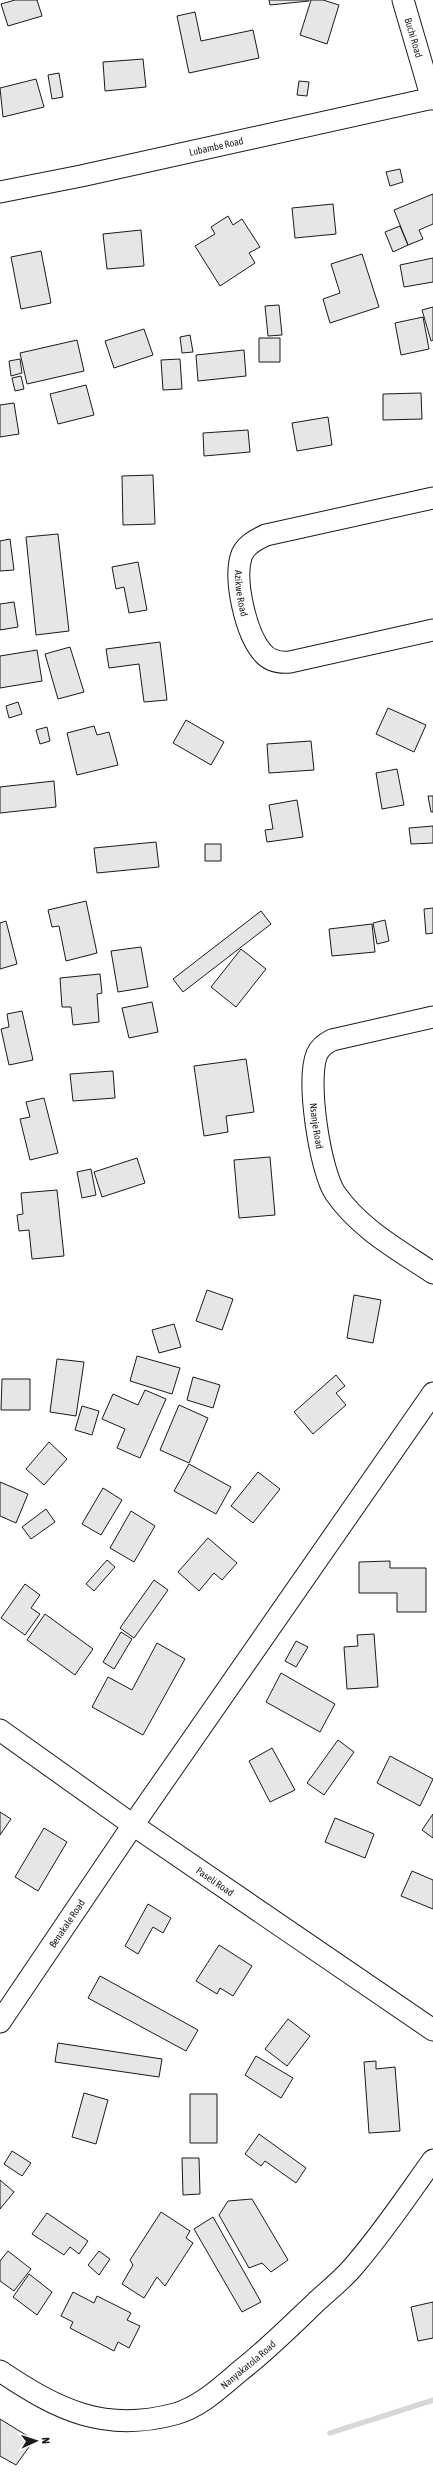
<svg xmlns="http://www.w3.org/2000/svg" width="433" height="2477" font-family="'Asap Condensed',sans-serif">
	<rect width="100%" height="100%" fill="#fff"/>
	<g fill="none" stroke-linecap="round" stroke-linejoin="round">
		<!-- stream -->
		<path stroke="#d7d7d7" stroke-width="5.5" d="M330,2433L433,2400"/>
	</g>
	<!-- building -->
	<path fill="#e6e6e6" stroke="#1a1a1a" d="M15,0H37L42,16L8,26L1,4Z
		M269,0H309V1L270,5Z
		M311,0H323L339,5L327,44L300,35Z
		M195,12L201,41L253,30L259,58L189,73L177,16Z
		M143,59L146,87L105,91L103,62Z
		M59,73L63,97L52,99L48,75Z
		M36,79L44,107L3,117L0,88Z
		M299,81L309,82L307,96L297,95Z
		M400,169L403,182L390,186L386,172Z
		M433,194V224L419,230L423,239L408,245L394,210Z
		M333,204L336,234L295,238L292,208Z
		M228,216L233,225L242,219L260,247L249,253L255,263L220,286L195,246L215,234L211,227Z
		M400,226L408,245L393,252L385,232Z
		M141,230L144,266L107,269L103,234Z
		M41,251L51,303L21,309L11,257Z
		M362,254L379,307L330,323L323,299L340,293L331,264Z
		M433,258V282L404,287L400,265Z
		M279,305L282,335L268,336L265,306Z
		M433,307V340L431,341L422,310Z
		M423,317L429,349L401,355L395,323Z
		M144,329L153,355L114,368L105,341Z
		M190,335L193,352L182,353L180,337Z
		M259,338H280V362H259Z
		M77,340L84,371L27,384L20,353Z
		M244,350L246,376L198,381L196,355Z
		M20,359L22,373L11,376L9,361Z
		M180,359L182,389L163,390L161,360Z
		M21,376L24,389L15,391L12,378Z
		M86,385L94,415L58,424L50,394Z
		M421,393L422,419L383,420V394Z
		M14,403L19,434L0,437V405Z
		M328,417L332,445L297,451L292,423Z
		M248,430L250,452L204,456L203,433Z
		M153,475L155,524L123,525L122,476Z
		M58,534L69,631L36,635L26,537Z
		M10,539L14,570L0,571V541Z
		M138,562L147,610L129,613L124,587L116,589L112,567Z
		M14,602L18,627L0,630V604Z
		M160,642L167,700L144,702L139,664L109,668L106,649Z
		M70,647L84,692L58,699L45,654Z
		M37,650L42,681L0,688V656Z
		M18,702L22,714L9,718L6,706Z
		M388,708L426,725L414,752L376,734Z
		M186,720L224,742L211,765L173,743Z
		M94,726L97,735L109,732L118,765L77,775L67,733Z
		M47,727L50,741L40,744L36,730Z
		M311,741L314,770L269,773L267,744Z
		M397,769L404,805L382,809L376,773Z
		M54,781L56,807L0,813V787Z
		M428,796H433V812H431Z
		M297,800L303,837L267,842L265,830L273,829L269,805Z
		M433,826V843L411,844L409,828Z
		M156,842L159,867L97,873L94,848Z
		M205,844H221V861H205Z
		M86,901L97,953L66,961L59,926L52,927L48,910Z
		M433,908V933L426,934L424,909Z
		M261,911L271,924L183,992L173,979Z
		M385,920L389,941L377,944L373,923Z
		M6,921L17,964L0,969V923Z
		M372,924L375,952L332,956L329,929Z
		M141,947L148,987L118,992L111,951Z
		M241,949L266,969L236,1007L211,987Z
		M100,974L102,993L97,994L99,1022L73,1025L71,1007H62L60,978Z
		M152,1002L158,1032L129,1038L122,1008Z
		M22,1011L33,1060L9,1065L1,1029L9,1027L7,1014Z
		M246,1059L254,1112L226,1116L228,1132L204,1136L194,1066Z
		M113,1071L115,1098L73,1101L70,1074Z
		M44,1098L58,1153L30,1160L20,1119L30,1117L26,1102Z
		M270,1157L275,1215L239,1218L234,1160Z
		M137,1158L145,1183L102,1197L94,1172Z
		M91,1169L96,1195L82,1198L77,1172Z
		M57,1190L64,1256L32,1259L29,1230L19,1231L17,1215L23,1214L21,1193Z
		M207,1290L233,1299L222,1330L196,1321Z
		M354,1295L381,1300L373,1343L347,1338Z
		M174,1324L181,1347L159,1353L152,1330Z
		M137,1356L180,1368L172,1394L130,1381Z
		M57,1359L84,1362L76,1416L50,1412Z
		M336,1375L345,1386L336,1393L346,1405L313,1434L294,1412Z
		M193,1377L220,1385L213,1408L187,1400Z
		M2,1379H30V1410H1Z
		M145,1390L166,1399L140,1458L117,1448L125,1429L102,1419L113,1394L138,1405Z
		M179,1405L208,1418L189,1463L160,1450Z
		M82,1406L99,1411L92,1435L75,1430Z
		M49,1442L67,1459L44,1485L26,1469Z
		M189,1464L231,1487L216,1514L174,1491Z
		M258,1472L280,1489L253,1523L231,1506Z
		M0,1482L28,1494L16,1523L0,1516Z
		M103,1488L122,1500L101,1535L82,1524Z
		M46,1509L55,1522L31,1539L22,1527Z
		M131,1511L155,1526L134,1562L110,1548Z
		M208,1538L237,1563L222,1580L214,1573L199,1591L178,1572Z
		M107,1560L115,1567L94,1591L86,1584Z
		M390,1561V1568H426V1612H397V1593H359V1562Z
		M154,1580L168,1590L134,1638L120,1628Z
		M25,1584L40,1595L31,1608L40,1614L25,1635L1,1618Z
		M45,1614L93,1649L75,1675L27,1640Z
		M121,1632L132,1639L114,1669L103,1662Z
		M374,1634L378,1687L347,1689L344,1647L358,1646L357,1635Z
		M296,1641L308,1647L296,1667L285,1661Z
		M157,1643L185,1659L143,1735L92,1707L108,1677L132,1690Z
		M281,1673L335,1704L320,1732L266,1702Z
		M338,1740L354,1752L324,1795L307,1783Z
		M272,1748L295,1790L270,1802L249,1761Z
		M390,1756L433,1779L420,1806L377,1783Z
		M0,1812L11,1819L0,1835Z
		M433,1814V1838L422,1830Z
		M335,1818L374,1834L365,1858L325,1842Z
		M44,1828L67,1842L38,1891L15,1877Z
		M412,1871L433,1880V1909L401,1896Z
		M148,1904L171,1918L163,1933L153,1927L138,1954L125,1946Z
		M219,1945L252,1966L233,1996L220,1988L217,1994L196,1981Z
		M100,1976L198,2030L186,2051L88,1998Z
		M288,2019L310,2036L287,2066L265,2049Z
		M58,2043L162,2059L159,2077L55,2062Z
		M256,2056L293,2078L281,2098L245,2075Z
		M376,2061V2069L395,2067L400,2131L369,2133L364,2062Z
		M84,2093L108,2100L96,2144L72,2137Z
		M190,2094H217V2143H190Z
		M259,2134L306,2168L296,2183L265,2161L261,2166L245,2154Z
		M12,2151L31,2163L22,2176L4,2164Z
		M182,2158H199L200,2194L183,2195Z
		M0,2180L14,2192L0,2209Z
		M252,2199L288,2260L271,2272L262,2263L249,2268L219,2215L228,2201Z
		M161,2212L190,2231L186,2238L193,2243L165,2286L157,2277L144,2298L122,2284L133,2265L130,2260Z
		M47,2213L88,2241L79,2254L70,2247L64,2255L32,2234Z
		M213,2217L261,2302L242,2312L194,2229Z
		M8,2251L31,2269L14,2291L0,2281V2261Z
		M99,2251L110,2259L99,2275L88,2265Z
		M29,2274L52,2292L37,2315L13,2297Z
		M73,2292L94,2303L97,2296L131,2313L127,2320L140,2326L129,2348L118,2342L114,2351L70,2328L73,2322L61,2316Z
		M433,2302V2338L418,2341L411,2307Z
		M0,2419L34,2440L16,2465L0,2456Z"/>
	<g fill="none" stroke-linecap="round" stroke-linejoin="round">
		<!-- minor casing -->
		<g stroke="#1a1a1a" stroke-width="23">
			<g id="minor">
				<path id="s1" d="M403,0L432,99"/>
				<path id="s2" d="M0,192L81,176L433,98"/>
				<path id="s3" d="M433,498L266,535C255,540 244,546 241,557C234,582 246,633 262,652C269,661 279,663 290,662L433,630"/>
				<path id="s4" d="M433,1017L332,1040C326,1043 320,1047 317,1054C306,1080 320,1170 335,1193C360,1229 397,1249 433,1273"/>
				<path id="s5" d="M0,1730L133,1825L433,2030"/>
				<path id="s6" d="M0,2022L133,1825L433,1393"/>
				<path id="s7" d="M0,2371C58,2410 104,2433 175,2414C200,2407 220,2388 240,2371C267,2350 291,2326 316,2302C328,2291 342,2280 353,2267C382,2234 407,2196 433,2160"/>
			</g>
		</g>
		<!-- minor -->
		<use href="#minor" stroke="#fff" stroke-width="21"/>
	</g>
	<g text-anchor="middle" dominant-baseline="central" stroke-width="3" stroke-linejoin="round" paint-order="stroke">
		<!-- street labels -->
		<g font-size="10" fill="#1a1a1a" stroke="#fff">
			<text stroke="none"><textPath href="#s1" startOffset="39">Buchi Road</textPath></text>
			<text stroke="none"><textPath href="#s2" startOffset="221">Lubambe Road</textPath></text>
			<text stroke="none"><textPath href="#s3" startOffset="242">Azikwe Road</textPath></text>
			<text stroke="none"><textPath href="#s4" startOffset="197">Nsanje Road</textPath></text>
			<text stroke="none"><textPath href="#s5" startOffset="263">Paseli Road</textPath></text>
			<text stroke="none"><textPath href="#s6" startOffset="119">Benakale Road</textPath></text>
			<text stroke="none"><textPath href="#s7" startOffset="276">Nanyakatola Road</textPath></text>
		</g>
	</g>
	<!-- north arrow -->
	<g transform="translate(36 2441) rotate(87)" stroke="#ffffff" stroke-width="3" paint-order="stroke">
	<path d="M0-3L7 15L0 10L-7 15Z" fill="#1a1a1a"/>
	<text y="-6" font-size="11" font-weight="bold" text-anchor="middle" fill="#1a1a1a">N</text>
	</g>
</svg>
